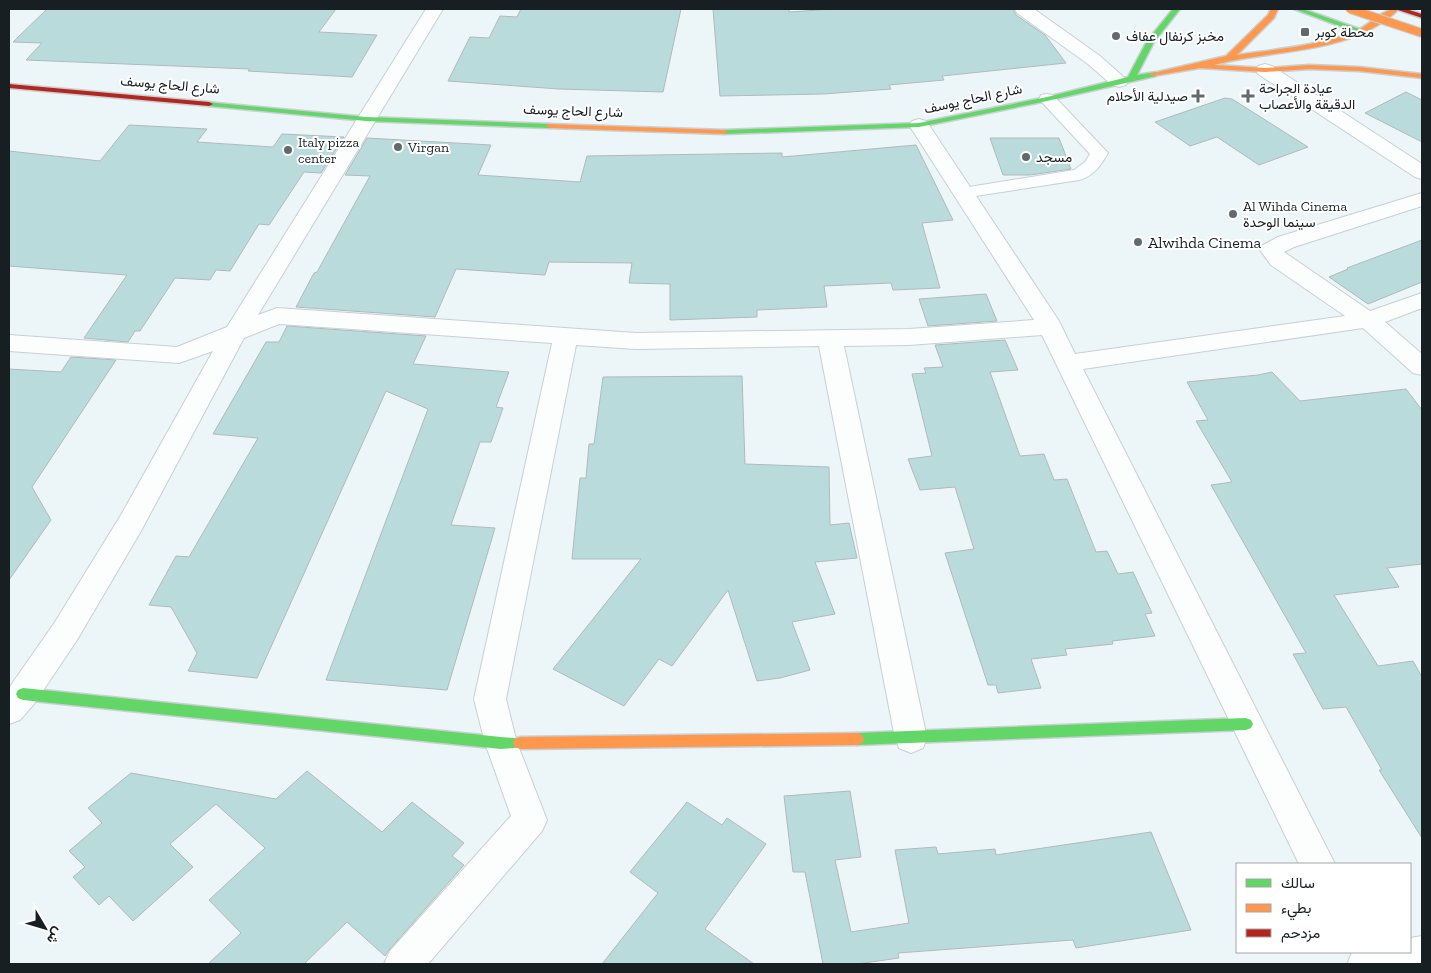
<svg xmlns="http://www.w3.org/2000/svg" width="1431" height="973" font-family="'Zilla Slab',Vazirmatn,serif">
	<rect width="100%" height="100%" fill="#ecf5f8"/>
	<!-- building -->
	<path fill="#badbdb" stroke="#b1babb" d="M47,9H336L319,32L377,35L352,77L248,71L250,69L26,60L42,43L13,42Z
		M521,9H681L663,92L559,89L448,81L470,37L489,38L500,16L517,17Z
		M713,9H789V12L834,9H1013L1016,15L1045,35L1066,63L942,76L944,80L889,85L891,89L823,94L720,96Z
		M1406,92L1422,100V142L1365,113Z
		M1225,98L1232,99L1308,147L1259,165L1217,137L1190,146L1155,122Z
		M129,125L207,129L197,142L273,147L282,134L344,137L321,173L304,172L269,225L259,224L230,271L216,270L210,280L175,278L140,331H135L128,342L84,338L127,275L9,266V151L100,161Z
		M367,138L491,145L478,175L580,182L587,156L782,153V157L916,145L953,220L922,223L940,288L893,290L891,283L824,286L827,307L757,310V317L670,320V284L629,283L632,263L549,262L545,275L456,269L435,317L296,307L314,273L317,272L370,176L345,175Z
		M990,138H1059L1071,169L1030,175H1003Z
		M1422,240V282L1368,304L1329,277L1348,269L1347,268Z
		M986,294L997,321L928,326L919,299Z
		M287,326L426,336L413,364L509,372L496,407L503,408L491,442H480L451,525L495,528L447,690L326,680L428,409L386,391L257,678L188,671L197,653L171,607L149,605L176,556L189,557L258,438L213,434L266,342H279Z
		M1005,340L1018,370L990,372L1020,456L1044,454L1054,480L1067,479L1096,552L1107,551L1118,574L1133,572L1152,613L1145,614L1155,636L1112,641L1113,644L1065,649L1067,655L1031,659L1041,688L998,693L996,685H988L945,553L974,549L955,487L920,490L908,459L932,456L912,374L926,373L924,368L943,367L935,345Z
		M71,357L116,360L32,487L51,520L9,580V369L61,372Z
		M1272,372L1300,401L1406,389L1422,410V564L1387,568L1399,587L1334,595L1378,666L1413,661L1422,677V838L1379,770H1382L1346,707L1323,709L1293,654L1306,653L1211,485L1232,482L1196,421L1208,420L1187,382L1258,375Z
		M742,376L745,464L829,467L830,525L849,523L857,558L815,562L835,614L792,622L810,670L780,678L757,681L728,590L672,666L659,659L624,706L553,669L641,559H572L580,478H586L589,444H594L603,377Z
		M307,771L382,832L412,802L464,843L452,856L464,865L389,950L385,956L347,922L304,964H208L241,933L209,900L265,848L216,804L170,844L193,867L133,921L109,896L99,905L73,877L85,867L69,851L102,823L88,808L131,773L276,799Z
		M850,791L861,857L835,860L851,932L909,923L895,850L936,847L938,854L995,849L996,855L1151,832L1191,930L1076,948L1073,940L898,953L899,958L857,964H823L805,872H793L784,796Z
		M687,802L722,825L727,818L766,844L705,929L754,964H602L658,893L630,872Z"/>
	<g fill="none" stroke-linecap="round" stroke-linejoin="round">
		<!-- lane casing -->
		<g stroke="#c8d0d3" stroke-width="2">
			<path id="lane" d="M1047,94L1053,95L1108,153C1101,165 1093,177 1079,180L963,198L957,197L954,193L957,189L1074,170L1085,162L1090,154L1039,99L1041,95Z"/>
		</g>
		<!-- street casing -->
		<g stroke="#c8d0d3" stroke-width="2">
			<path id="street" d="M426,9H443L258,315L277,308L636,333L909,329L1034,320L909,125L912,121L919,119L926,121L929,125L1059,321L1075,354L1345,316L1271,265L1260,250L1263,245L1278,237L1422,193V206L1294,247L1284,252L1370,311L1422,293V308L1385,322L1422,354V375L1413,373L1363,328L1083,369L1335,864H1299L1042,335L909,345L844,346L927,738L923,748L911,753L899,748L895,738L819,346L636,349L576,345L506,699L517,743L547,820L542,831L428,964H384L390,951L511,816L485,743L474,699L552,343L279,324L244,338L141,531L77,640L34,704L20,720L9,724V688L55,622L121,515L213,351L179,363L9,351V335L177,347L227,327Z
				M1015,9H1034L1100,56L1128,81L1126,85L1119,87L1112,85L1088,64L1017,13Z
				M1265,64L1272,66L1422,164V179L1415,177L1258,74L1256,70L1258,66Z
				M1422,936V964H1349L1348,962L1352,952H1410V938Z"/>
		</g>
		<!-- fast casing -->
		<g stroke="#c8d0d3" stroke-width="3">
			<path id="fast" d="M1173,9H1180L1154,42L1137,75L1156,72V76L1047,101L919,127L724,134L720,132L724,130L919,123L1047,97L1128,77L1147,41Z
				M1294,9H1303L1365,31L1358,33Z
				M206,102L366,117L550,124L554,126L550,128L366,121L209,106L205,104Z
				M23,688L501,737L525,739L527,743L525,747L501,749L23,700L18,698L16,694L18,690Z
				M1246,718L1251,720L1253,724L1251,728L1246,730L857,745L852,743L850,739L852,735L857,733Z"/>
		</g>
		<!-- slow casing -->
		<g stroke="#c8d0d3" stroke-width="3">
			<path id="slow" d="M1271,9H1278L1274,18L1237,55C1276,49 1321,46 1358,30C1372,23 1383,8 1399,9C1350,56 1274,48 1214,65L1265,68L1309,65L1359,67L1422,74V78L1359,71L1309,69L1265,72L1200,68L1153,76L1149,74L1226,56L1268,15Z
				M547,124L724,130L728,132L724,134L550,128L546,126Z
				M857,733L862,735L864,739L862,743L857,745L520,749L515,747L513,743L515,739L520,737Z"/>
		</g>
		<!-- jam casing -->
		<g stroke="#c8d0d3" stroke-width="3">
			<path id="jam" d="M1395,9H1406L1422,14V18Z
				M9,84L209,102L213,104L209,106L9,88Z"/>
		</g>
		<!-- lane -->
		<use href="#lane" fill="#fcfefe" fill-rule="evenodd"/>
		<!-- street -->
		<use href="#street" fill="#fcfefe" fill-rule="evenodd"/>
		<!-- fast -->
		<use href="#fast" fill="#63d668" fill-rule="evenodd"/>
		<!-- slow -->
		<use href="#slow" fill="#ff974d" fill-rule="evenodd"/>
		<!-- jam -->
		<use href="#jam" fill="#b3261e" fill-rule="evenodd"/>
		<!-- slow-bridge casing -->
		<g stroke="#c8d0d3" stroke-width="10" stroke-linecap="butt">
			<path id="slow-bridge" d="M1350,9L1422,33"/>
		</g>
		<!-- slow-bridge -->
		<use href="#slow-bridge" stroke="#ff974d" stroke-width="8"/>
	</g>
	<!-- markers -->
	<g fill="#626a6d" stroke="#fff" stroke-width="2">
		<rect x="1300" y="27" width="10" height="10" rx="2.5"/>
		<circle cx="1116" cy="36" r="5"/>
		<path d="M1195.5 88.5h5v5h5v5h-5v5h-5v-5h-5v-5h5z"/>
		<path d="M1245.5 88.5h5v5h5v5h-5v5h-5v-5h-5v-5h5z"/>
		<circle cx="398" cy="147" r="5"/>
		<circle cx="288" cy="150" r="5"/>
		<circle cx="1026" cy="157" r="5"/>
		<circle cx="1233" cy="214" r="5"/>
		<circle cx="1138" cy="242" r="5"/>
	</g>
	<g text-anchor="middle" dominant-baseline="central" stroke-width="4" stroke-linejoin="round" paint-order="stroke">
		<!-- far-poi labels -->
		<g font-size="14" fill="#171f22" stroke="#fff" text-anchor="start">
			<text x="1315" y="32">محطة كوبر</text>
			<text x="1126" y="36">مخبز كرنفال عفاف</text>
			<text x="1259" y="88">عيادة الجراحة<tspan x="1259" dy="16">الدقيقة والأعصاب</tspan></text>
			<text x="1188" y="96" text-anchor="end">صيدلية الأحلام</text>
			<text x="298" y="142">Italy pizza<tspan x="298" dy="16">center</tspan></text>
			<text x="408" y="147">Virgan</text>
			<text x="1036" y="157">مسجد</text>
			<text x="1243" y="206">Al Wihda Cinema<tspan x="1243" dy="16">سينما الوحدة</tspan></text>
		</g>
		<!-- far-street labels -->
		<g font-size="14" fill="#171f22" stroke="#fff">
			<text transform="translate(170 85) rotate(5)">شارع الحاج يوسف</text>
			<text transform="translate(973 99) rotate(-12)">شارع الحاج يوسف</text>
			<text transform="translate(573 111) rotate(2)">شارع الحاج يوسف</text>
		</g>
		<!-- poi labels -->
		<g font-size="16" fill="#171f22" stroke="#fff" text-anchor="start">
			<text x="1148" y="242">Alwihda Cinema</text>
		</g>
	</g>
	<!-- border -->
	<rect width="1431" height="973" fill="none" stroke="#171f22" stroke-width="20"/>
	<!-- legend -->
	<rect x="1236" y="863" width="175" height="90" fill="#ffffff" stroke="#a2a5a7"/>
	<rect x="1246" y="879" width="25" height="8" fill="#63d668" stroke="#a2a5a7"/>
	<text x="1281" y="888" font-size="15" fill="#171f22">سالك</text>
	<rect x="1246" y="904" width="25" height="8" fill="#ff974d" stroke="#a2a5a7"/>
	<text x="1281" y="913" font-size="15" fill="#171f22">بطيء</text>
	<rect x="1246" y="929" width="25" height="8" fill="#b3261e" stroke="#a2a5a7"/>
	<text x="1281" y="938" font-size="15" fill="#171f22">مزدحم</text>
	<!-- north arrow -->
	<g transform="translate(45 928) rotate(128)" stroke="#ffffff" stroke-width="4" paint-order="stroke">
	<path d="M0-4L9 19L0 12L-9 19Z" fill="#171f22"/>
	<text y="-8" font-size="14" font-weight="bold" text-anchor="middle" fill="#171f22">ش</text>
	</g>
</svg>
